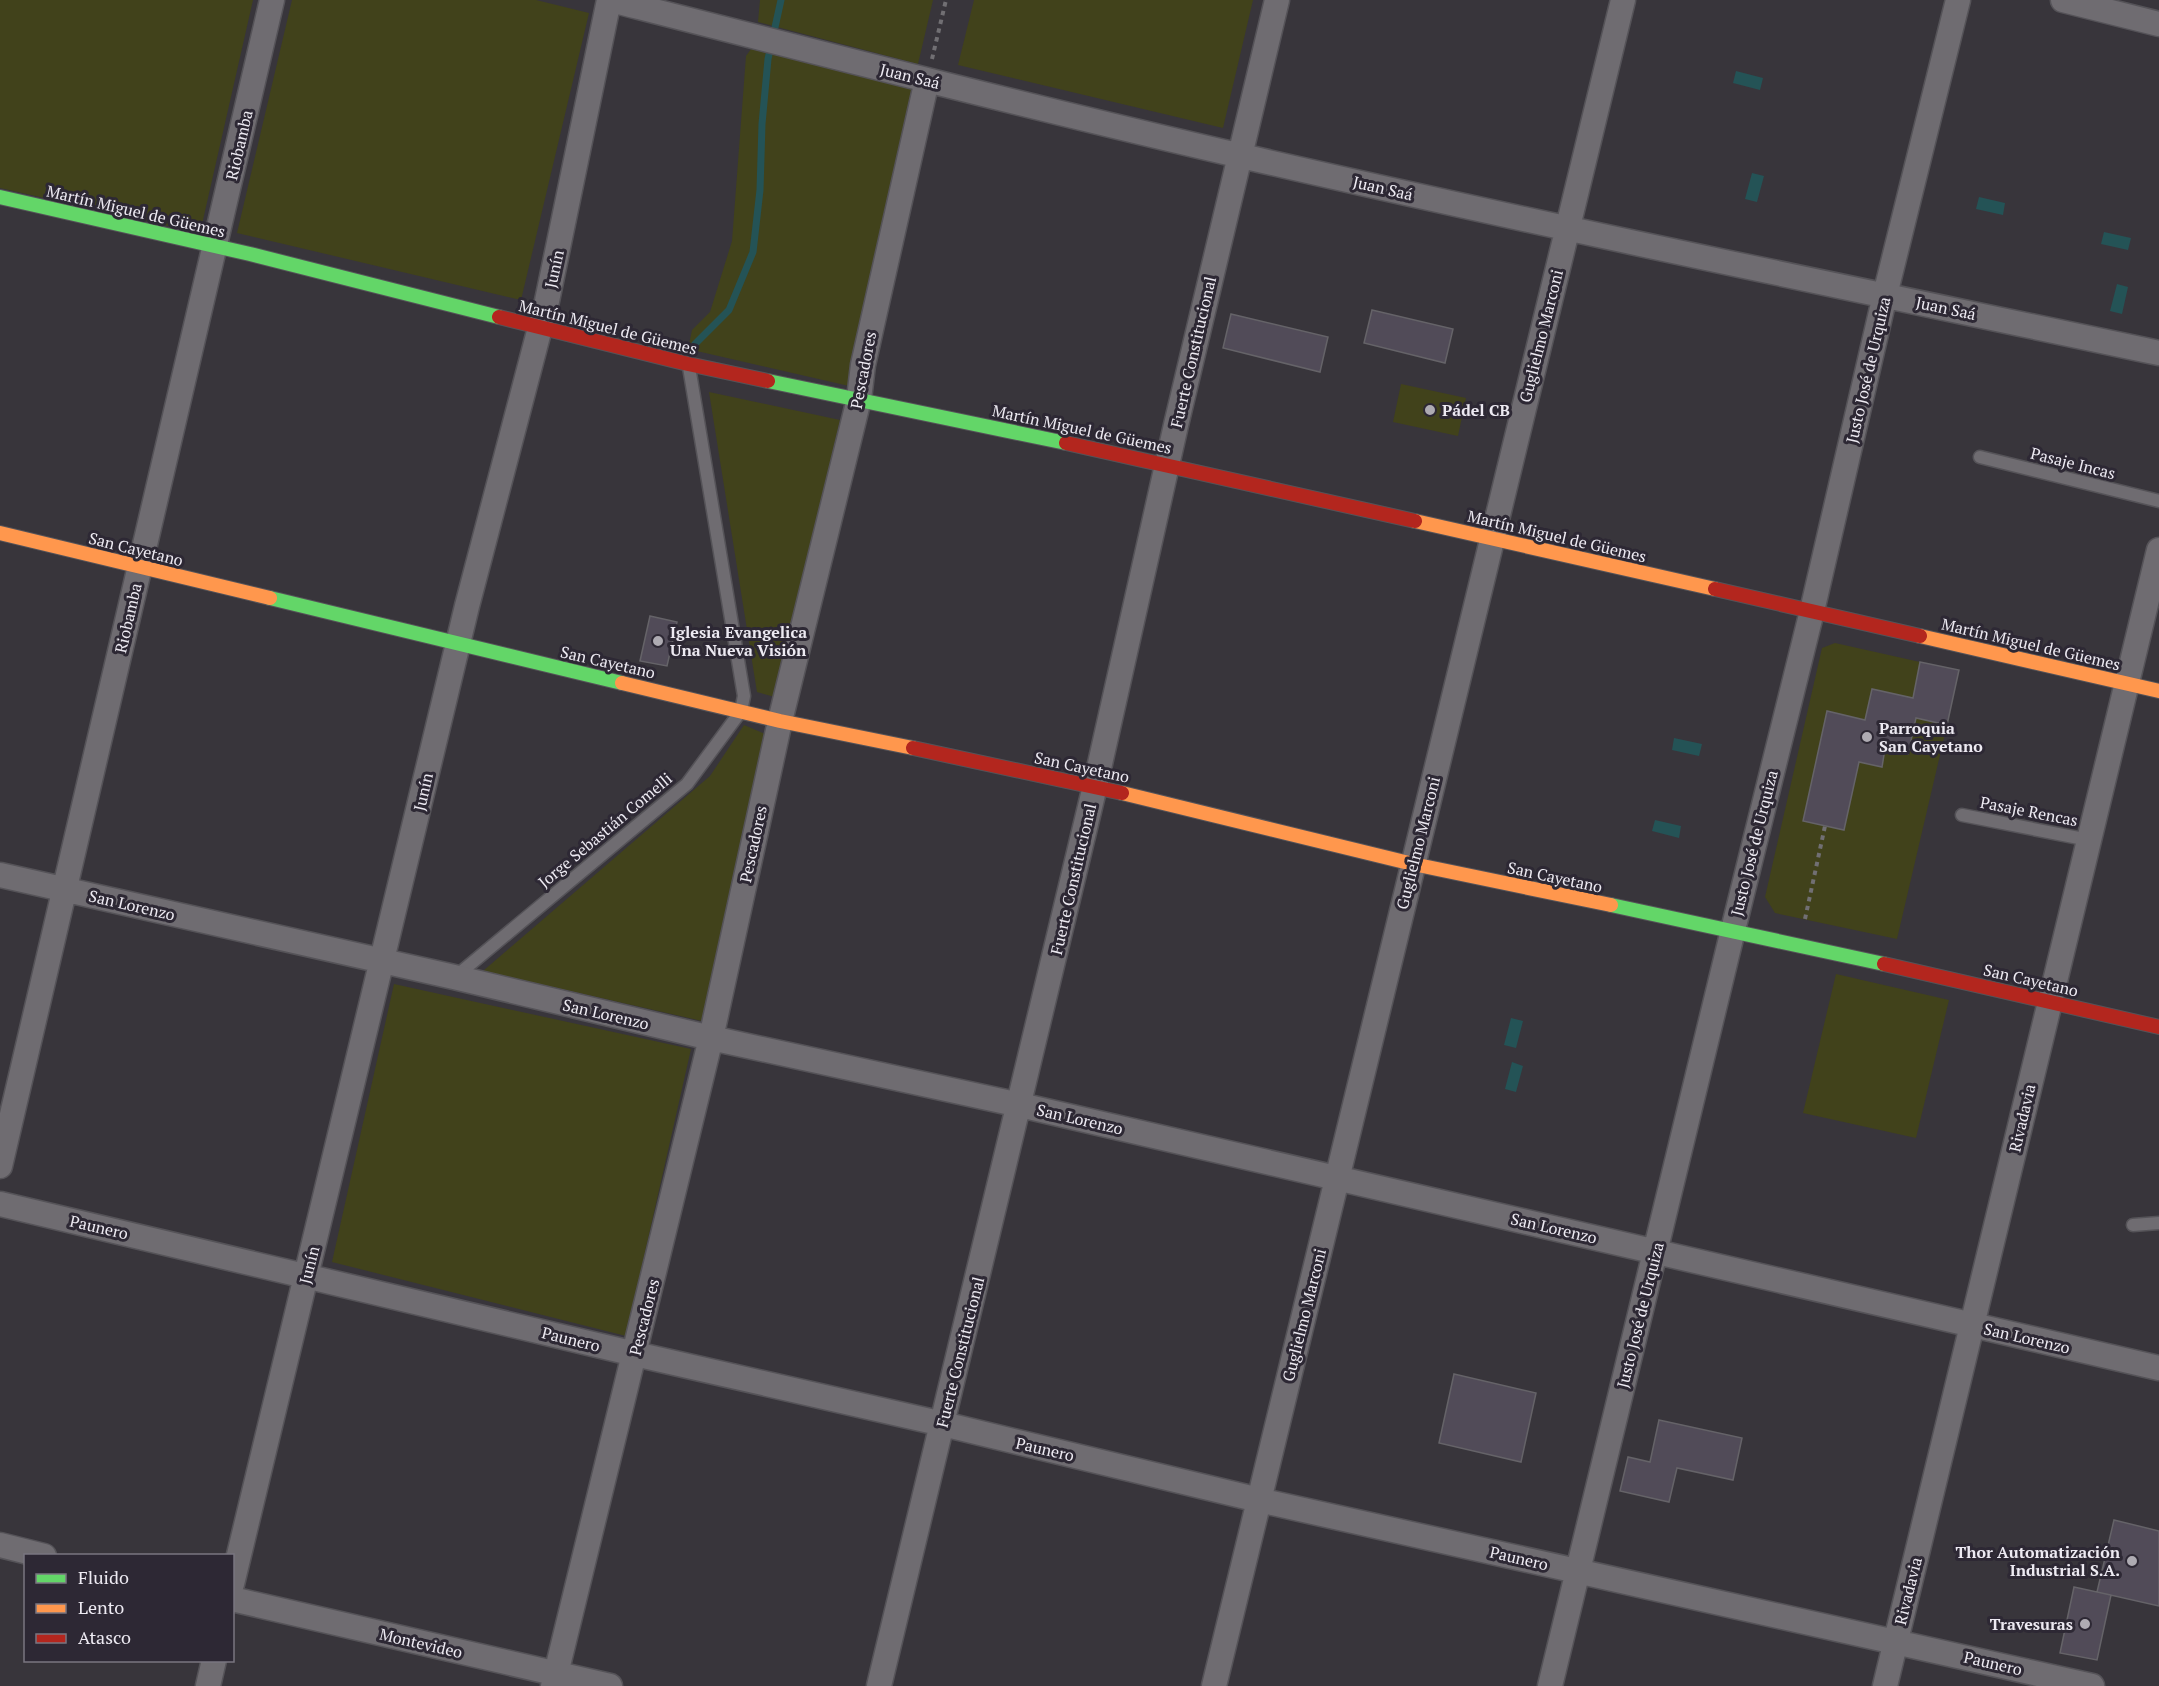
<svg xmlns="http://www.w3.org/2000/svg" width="2159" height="1686" font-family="'PT Serif',serif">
	<rect width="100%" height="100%" fill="#38353b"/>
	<!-- green -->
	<path fill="#41421b" d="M0,0H253L200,233L0,188Z
		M292,0H536L589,13L521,300L237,233Z
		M760,0H933L918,64L758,22Z
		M974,0H1253L1223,128L958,65Z
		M751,49L917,90L849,386L688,349L692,330L710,312L732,241L746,56Z
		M1401,384L1466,398L1458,436L1393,422Z
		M709,392L840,420L775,697L757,692Z
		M1835,643L1920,662L1913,698L1872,689L1865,720L1827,712L1804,821L1844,830L1859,762L1881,767L1885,749L1908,753L1916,718L1947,725L1897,939L1775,913L1765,897L1822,648Z
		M744,725L765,734L702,1021L483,971L710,776Z
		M1836,974L1949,1000L1916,1138L1803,1113Z
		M394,984L691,1049L626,1336L332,1262Z"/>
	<!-- water -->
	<path fill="#245356" d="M1736,71L1763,78L1760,90L1733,83Z
		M1752,173L1764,176L1757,202L1745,199Z
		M1979,197L2005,203L2003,215L1976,209Z
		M2104,232L2131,238L2128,250L2101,244Z
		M2117,284L2128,287L2122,314L2110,311Z
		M1674,738L1702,744L1699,756L1672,750Z
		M1655,820L1681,826L1679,838L1652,831Z
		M1511,1018L1523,1021L1516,1048L1504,1045Z
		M1512,1062L1523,1066L1516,1092L1505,1089Z"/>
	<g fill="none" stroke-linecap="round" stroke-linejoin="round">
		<!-- stream -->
		<path stroke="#245356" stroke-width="7" d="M695,344L729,310L753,252L760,190L762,124L768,59L781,0"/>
	</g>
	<!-- building -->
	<path fill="#514b58" stroke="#656368" stroke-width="1.5" d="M1372,310L1453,329L1445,363L1364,343Z
		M1231,314L1328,337L1320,372L1223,348Z
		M650,616L677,622L667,666L640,661Z
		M1920,662L1959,670L1947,725L1916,718L1908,754L1885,749L1882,767L1859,762L1844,830L1803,821L1827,711L1865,720L1872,689L1913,698Z
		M1454,1374L1536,1393L1521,1462L1439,1443Z
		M1659,1420L1742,1438L1733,1480L1677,1468L1669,1502L1620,1491L1628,1457L1650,1462Z
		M2114,1520L2159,1531V1606L2097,1592Z
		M2074,1587L2111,1595L2097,1660L2060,1653Z"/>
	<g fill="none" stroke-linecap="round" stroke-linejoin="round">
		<!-- lane casing -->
		<g stroke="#555358" stroke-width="15">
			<path id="lane" d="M1980,457L2159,501
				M1962,815L2089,840
				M455,977L687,784L741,711L744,696L689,367
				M2133,1225L2159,1223"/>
		</g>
		<!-- street casing -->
		<g stroke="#555358" stroke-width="27">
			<path id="street" d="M611,0C823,54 1034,108 1246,157C1550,227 1855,289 2159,353
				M2063,0L2159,24
				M0,875L454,977L711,1038L1020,1105L2159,1368
				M0,1166L272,0
				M0,1204L635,1354L943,1424L1259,1500L2092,1686
				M0,1545L44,1556
				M232,1584L467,606L547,301L609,0
				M232,1599L610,1686
				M208,1686L214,1660
				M553,1686L711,1038L780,721L859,399L863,365L927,80
				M879,1686L1095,786L1176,425L1277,0
				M1214,1686L1623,0
				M1550,1686L1733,930L1812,611L1885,295L1958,0
				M1885,1686L2159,550"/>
		</g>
		<!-- fast casing -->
		<g stroke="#555358" stroke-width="16">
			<path id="fast" d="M0,197L250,254L499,317
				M768,381L1066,443
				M270,598L622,683
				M1611,905L1884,964"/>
		</g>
		<!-- slow casing -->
		<g stroke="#555358" stroke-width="16">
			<path id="slow" d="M1415,521L1715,589
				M0,533L270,598
				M1920,636L2159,691
				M622,683L780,721L913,748
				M1122,793L1413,864L1611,905"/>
		</g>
		<!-- jam casing -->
		<g stroke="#555358" stroke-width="16">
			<path id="jam" d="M499,317L688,364L768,381
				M1066,443L1415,521
				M1715,589L1920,636
				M913,748L1122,793
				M1884,964L2159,1027"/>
		</g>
		<!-- path -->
		<path stroke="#716f73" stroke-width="4" stroke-dasharray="4.5 4.5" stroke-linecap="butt" d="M932,59L946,0
			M1805,919L1825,826"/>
		<!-- lane -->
		<use href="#lane" stroke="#6f6c71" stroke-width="12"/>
		<!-- street -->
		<use href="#street" stroke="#6f6c71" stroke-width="24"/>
		<!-- fast -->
		<use href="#fast" stroke="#63d668" stroke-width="14"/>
		<!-- slow -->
		<use href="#slow" stroke="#ff974d" stroke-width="14"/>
		<!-- jam -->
		<use href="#jam" stroke="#b3261e" stroke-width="14"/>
	</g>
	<!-- markers -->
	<g fill="#aeabb2" stroke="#2d2834" stroke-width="2">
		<circle cx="1430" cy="410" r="6"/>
		<circle cx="658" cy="641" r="6"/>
		<circle cx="1867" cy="737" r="6"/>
		<circle cx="2132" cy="1561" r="6"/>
		<circle cx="2085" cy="1624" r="6"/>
	</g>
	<g text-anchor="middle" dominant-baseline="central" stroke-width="6" stroke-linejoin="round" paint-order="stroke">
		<!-- street labels -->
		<g font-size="16" fill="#edeaf2" stroke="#2d2834">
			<text transform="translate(910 76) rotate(14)">Juan Saá</text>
			<text transform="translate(239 145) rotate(-77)">Riobamba</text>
			<text transform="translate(1383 188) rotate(13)">Juan Saá</text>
			<text transform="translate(136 211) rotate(13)">Martín Miguel de Güemes</text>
			<text transform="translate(554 269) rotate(-78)">Junín</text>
			<text transform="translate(1946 308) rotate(12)">Juan Saá</text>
			<text transform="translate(608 327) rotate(14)">Martín Miguel de Güemes</text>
			<text transform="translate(1541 336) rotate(-76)">Guglielmo Marconi</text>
			<text transform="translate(1193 352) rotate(-77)">Fuerte Constitucional</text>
			<text transform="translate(863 370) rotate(-79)">Pescadores</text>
			<text transform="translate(1868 370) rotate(-77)">Justo José de Urquiza</text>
			<text transform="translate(1082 429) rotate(12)">Martín Miguel de Güemes</text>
			<text transform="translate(2073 463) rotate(14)">Pasaje Incas</text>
			<text transform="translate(1557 536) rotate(13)">Martín Miguel de Güemes</text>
			<text transform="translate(136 549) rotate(14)">San Cayetano</text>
			<text transform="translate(128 618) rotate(-77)">Riobamba</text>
			<text transform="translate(2031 644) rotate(13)">Martín Miguel de Güemes</text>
			<text transform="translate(608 662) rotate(13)">San Cayetano</text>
			<text transform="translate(1082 767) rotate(12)">San Cayetano</text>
			<text transform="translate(423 792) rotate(-77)">Junín</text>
			<text transform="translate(2029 811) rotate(11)">Pasaje Rencas</text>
			<text transform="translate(605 830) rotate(-40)">Jorge Sebastián Comelli</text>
			<text transform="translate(1418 843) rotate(-76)">Guglielmo Marconi</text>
			<text transform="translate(1754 843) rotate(-76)">Justo José de Urquiza</text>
			<text transform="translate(753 844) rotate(-78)">Pescadores</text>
			<text transform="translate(1555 877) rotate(12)">San Cayetano</text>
			<text transform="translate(1073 879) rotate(-77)">Fuerte Constitucional</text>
			<text transform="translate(132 905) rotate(13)">San Lorenzo</text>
			<text transform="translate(2031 980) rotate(13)">San Cayetano</text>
			<text transform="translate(606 1014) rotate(13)">San Lorenzo</text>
			<text transform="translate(2022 1118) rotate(-77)">Rivadavia</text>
			<text transform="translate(1080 1119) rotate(13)">San Lorenzo</text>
			<text transform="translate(99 1227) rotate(13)">Paunero</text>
			<text transform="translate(1554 1228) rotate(13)">San Lorenzo</text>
			<text transform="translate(309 1265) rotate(-76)">Junín</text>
			<text transform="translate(1304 1315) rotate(-76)">Guglielmo Marconi</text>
			<text transform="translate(1640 1315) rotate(-76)">Justo José de Urquiza</text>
			<text transform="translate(644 1317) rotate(-76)">Pescadores</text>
			<text transform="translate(2027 1338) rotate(13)">San Lorenzo</text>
			<text transform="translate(571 1339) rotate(14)">Paunero</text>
			<text transform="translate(960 1352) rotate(-76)">Fuerte Constitucional</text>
			<text transform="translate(1045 1449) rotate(13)">Paunero</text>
			<text transform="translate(1519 1558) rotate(13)">Paunero</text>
			<text transform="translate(1908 1591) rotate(-76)">Rivadavia</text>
			<text transform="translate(421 1643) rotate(13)">Montevideo</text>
			<text transform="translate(1993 1663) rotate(13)">Paunero</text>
		</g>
		<!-- poi labels -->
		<g font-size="16" font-weight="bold" fill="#edeaf2" stroke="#2d2834" text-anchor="start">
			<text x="1442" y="410">Pádel CB</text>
			<text x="670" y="632">Iglesia Evangelica<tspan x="670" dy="18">Una Nueva Visión</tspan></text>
			<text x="1879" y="728">Parroquia<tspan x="1879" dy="18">San Cayetano</tspan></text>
			<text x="2120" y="1552" text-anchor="end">Thor Automatización<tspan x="2120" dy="18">Industrial S.A.</tspan></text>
			<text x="2073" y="1624" text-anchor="end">Travesuras</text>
		</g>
	</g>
	<!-- legend -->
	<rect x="24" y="1554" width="210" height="108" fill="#2d2834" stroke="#7a7680" stroke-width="1.5"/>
	<rect x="36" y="1574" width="30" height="9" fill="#63d668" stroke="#7a7680" stroke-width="1.5"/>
	<text x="78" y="1584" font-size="18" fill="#edeaf2">Fluido</text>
	<rect x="36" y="1604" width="30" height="9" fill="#ff974d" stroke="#7a7680" stroke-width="1.5"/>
	<text x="78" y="1614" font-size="18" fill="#edeaf2">Lento</text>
	<rect x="36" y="1634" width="30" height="9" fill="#b3261e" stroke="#7a7680" stroke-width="1.5"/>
	<text x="78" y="1644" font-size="18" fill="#edeaf2">Atasco</text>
</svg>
